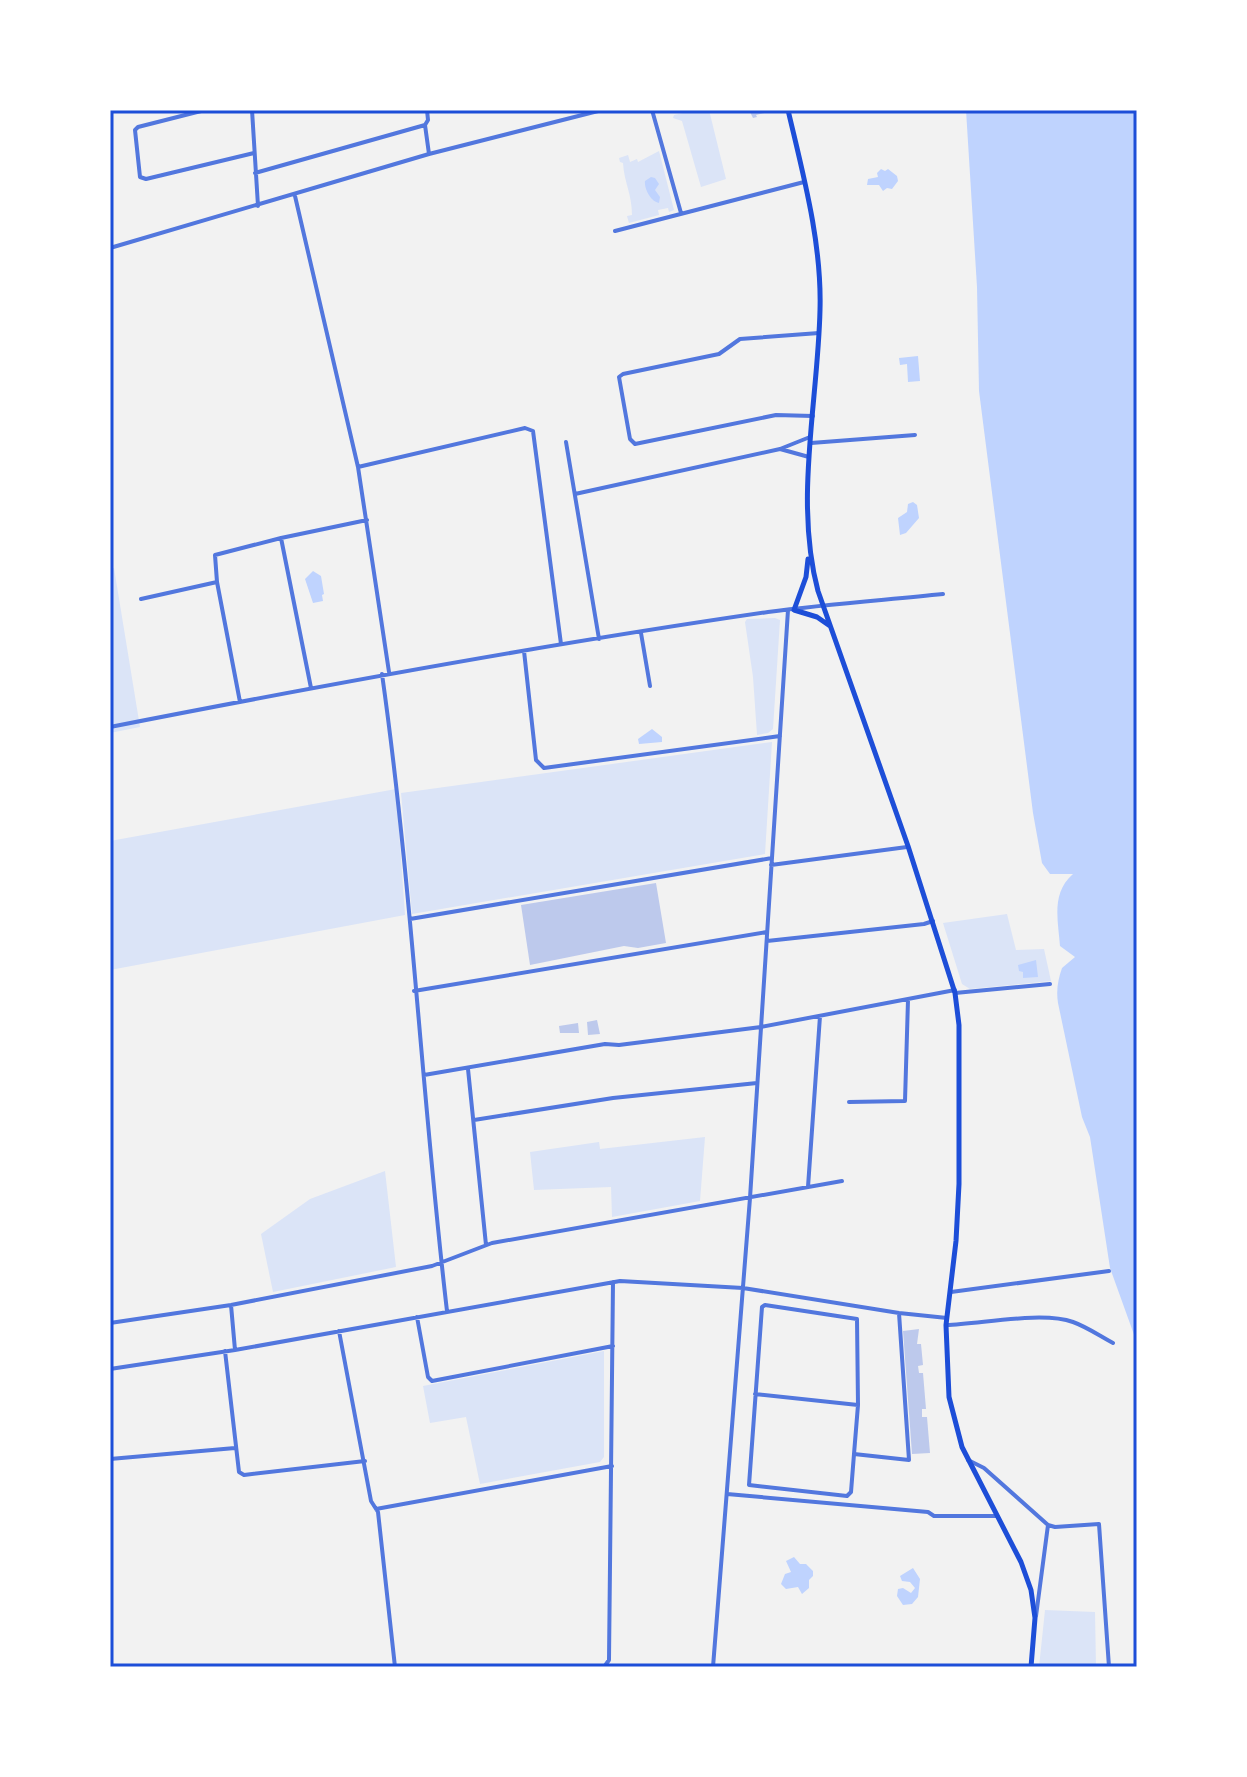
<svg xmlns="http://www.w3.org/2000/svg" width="1247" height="1777" font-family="Cabin,sans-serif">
	<rect width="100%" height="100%" fill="#f2f2f2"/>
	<!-- green -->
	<path fill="#dbe4f7" d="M696,110H709L726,179L701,187L682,121L673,118L674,115Z
		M659,151L674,210L669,212L668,208L658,210L659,215L629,223L627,216L632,215C632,194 624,182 623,163L620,162L619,158L628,155L630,162L637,159L638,162Z
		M114,568L140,727L110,733V569Z
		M775,618L780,620L773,729L768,733L757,735L753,677L745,622L747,619Z
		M772,742L765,854L412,914L401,793Z
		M396,789L405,915L110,970V841Z
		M1007,914L1016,950L1044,949L1051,981L970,989L962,984L943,923Z
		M705,1137L700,1201L612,1217L611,1187L534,1190L530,1152L599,1142L600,1149Z
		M385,1171L396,1267L273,1292L261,1234L310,1199Z
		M604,1351V1457L600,1462L480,1484L466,1417L430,1423L423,1386Z
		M1045,1610L1095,1612L1096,1667H1039Z"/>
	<!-- water -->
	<path fill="#bfd3fe" d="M966,110H1137V1343L1110,1268L1090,1137L1082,1117L1058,1003C1056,991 1058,979 1062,968L1075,957L1060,946C1058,920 1051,893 1073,874H1050L1042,863L1033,813L979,391L977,287Z
		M881,169L885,171L888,169L897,176L898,181L892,189L887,188L883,191L879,185H867L868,179L878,177L877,173Z
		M651,177L655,178L659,184L655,190L660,197L659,203C651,202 644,189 645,181Z
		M918,356L920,381L908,382L907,364L900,365L899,358Z
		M913,502L917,505L919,518L906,533L900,535L898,518L907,512L908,504Z
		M313,571L321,576L324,594L322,595L323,601L313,603L305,579Z
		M652,729L662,737V742L639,744L638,739Z
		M1036,960L1038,977L1023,978V972L1019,971L1018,965Z
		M794,1557L800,1564H806L813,1571V1576L809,1580V1588L802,1594L798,1587L786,1589L781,1584L785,1574L791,1572L786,1561Z
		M913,1568L920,1579L918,1597L912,1604L903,1605L897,1596L898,1589L903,1588L911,1593L915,1588L910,1582L902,1581L900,1576Z"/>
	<!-- building -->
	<path fill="#bdc9ec" d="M749,110H773V111L756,115L757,117L753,118Z
		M656,883L666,943L638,948L624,946L530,965L521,905Z
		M597,1020L600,1034L588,1035L587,1022Z
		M578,1023L579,1033H560L559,1026Z
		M919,1329L917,1344H921L923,1365L918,1366L919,1373H923L926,1409H922V1417H927L930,1453L912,1454L903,1331Z"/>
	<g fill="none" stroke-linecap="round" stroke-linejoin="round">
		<!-- minor -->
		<path stroke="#5277de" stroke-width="4" d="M205,110L138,127L135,130L140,177L146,179L254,153
			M252,110L258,206
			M427,110L428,120L425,125L429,154
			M652,110L681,213
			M255,173L425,125
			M295,196L358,467L389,672
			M615,231L804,182
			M110,248L429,154L602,110
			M813,416L776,415L635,444L630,439L619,377L623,374L719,354L740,339L819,333
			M566,442L599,639
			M811,443L915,435
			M780,449L809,457
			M358,467L525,428L533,431L561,644
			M575,494L780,449L810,437
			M281,538L311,688
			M141,599L217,582
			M641,633L650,686
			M524,651L536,760L544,768L780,736
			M382,674C412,886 422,1099 447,1311
			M240,702L217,582L215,555L281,538L367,520
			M110,727C329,684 547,644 768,612C826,604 885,600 943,594
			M771,865L907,847
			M410,919L772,858
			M767,941L924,924L933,921
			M414,991L767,932
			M955,993L1050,984
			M468,1069L486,1245
			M424,1075L605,1044L619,1045L761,1027L955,990
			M849,1102L905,1101L908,1000
			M474,1120L613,1098L757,1083
			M808,1187L820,1016
			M951,1292L1109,1271
			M231,1305L235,1350
			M417,1317L428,1377L432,1381L613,1346
			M110,1323L231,1305L432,1266L492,1243L842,1181
			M946,1325C981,1324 1042,1311 1073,1322C1087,1327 1100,1336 1113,1343
			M339,1331L371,1501L378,1512L395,1667
			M225,1351L239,1472L244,1475L365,1461
			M110,1369L235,1350L620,1281L743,1288L899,1313L947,1318
			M755,1394L858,1405
			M854,1454L851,1492L847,1496L749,1485L762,1307L765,1305L857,1319L858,1405L854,1454L909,1460L899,1313
			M110,1459L235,1448
			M968,1460L984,1468L1048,1525L1036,1616
			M727,1494L928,1512L934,1516H997
			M376,1509L612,1466
			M1048,1525L1055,1527L1099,1524L1109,1667
			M604,1667L609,1660L613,1282
			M713,1667L750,1198L788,610"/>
		<!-- secondary -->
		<path stroke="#1d4ed8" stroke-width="5" d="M788,110C803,174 822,243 820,310C818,401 794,501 818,591L908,846L955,993L959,1025V1184L956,1241L946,1325L949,1397L962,1447L1021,1562L1031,1590L1035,1618L1031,1667
			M808,559L806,577L794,610L817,617L830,626"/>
	</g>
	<!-- border -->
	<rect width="1247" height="1777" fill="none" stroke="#ffffff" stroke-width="224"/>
	<rect x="112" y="112" width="1023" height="1553" fill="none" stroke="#1d4ed8" stroke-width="3"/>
</svg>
